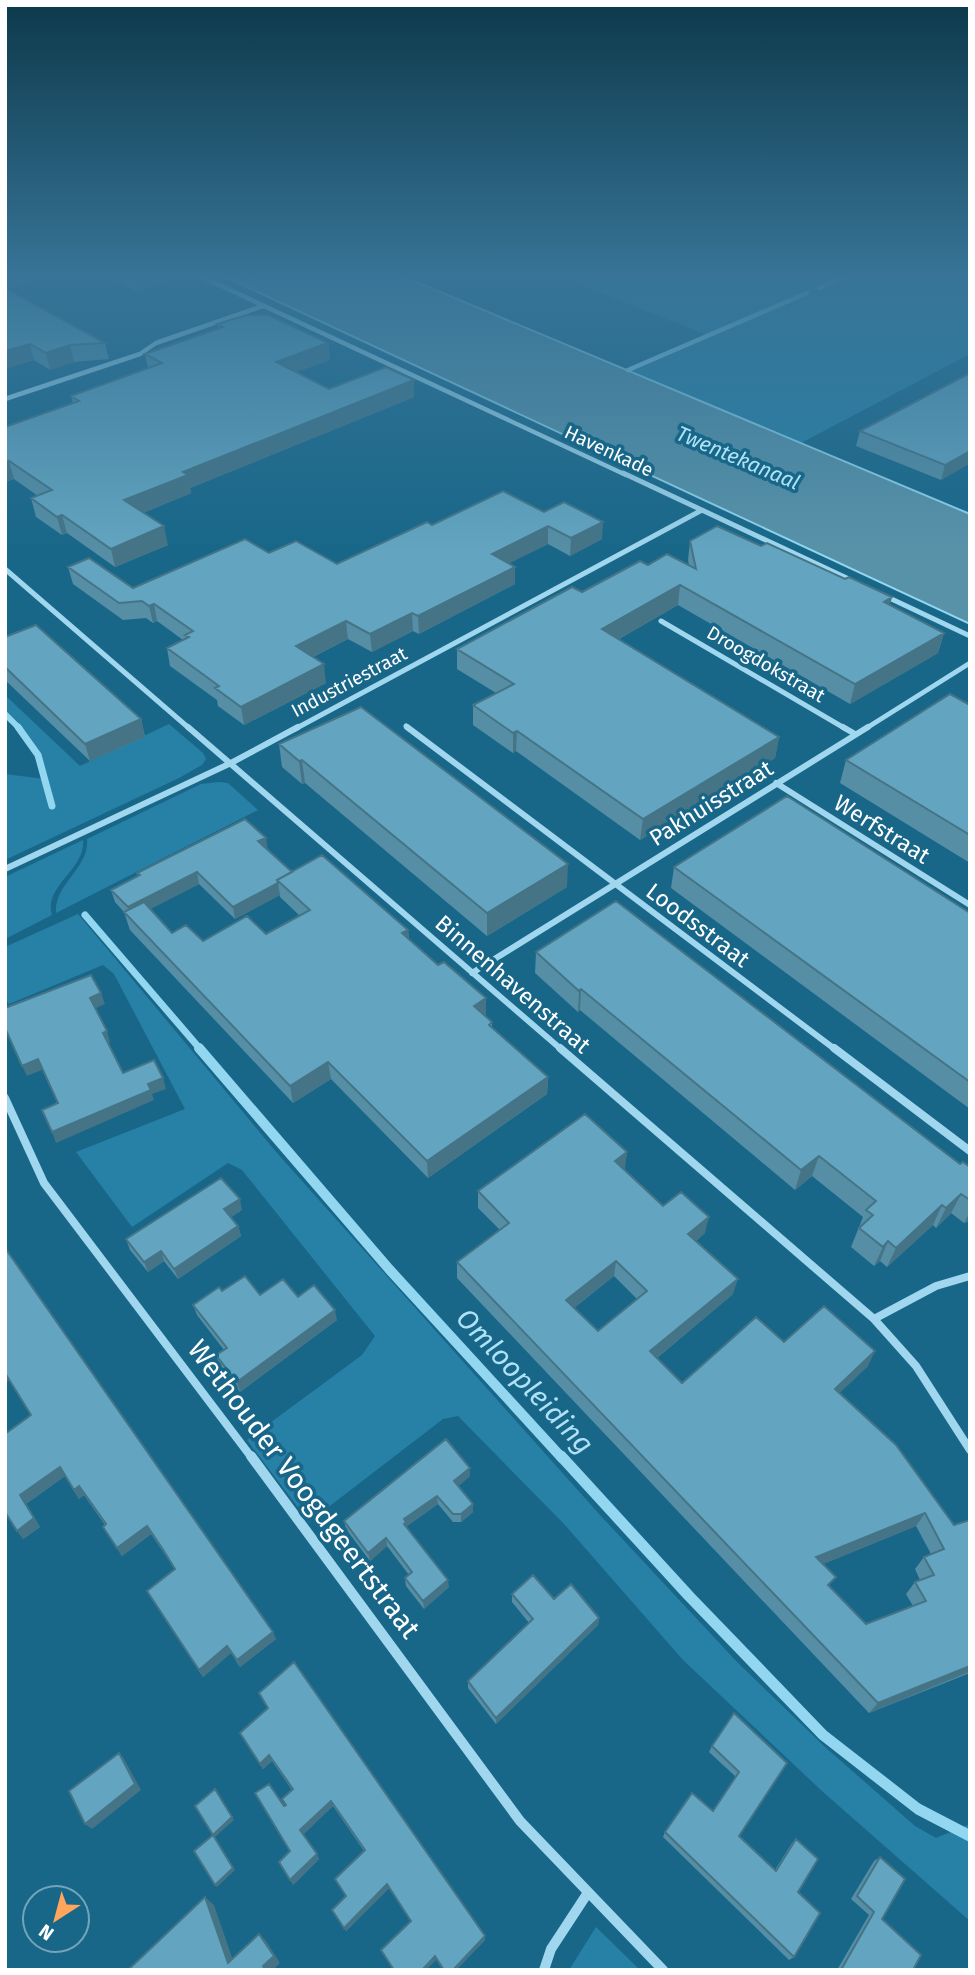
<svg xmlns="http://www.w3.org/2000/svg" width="975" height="1975" font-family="'Fira Sans',sans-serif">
	<rect width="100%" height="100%" fill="#186789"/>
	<!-- green -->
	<path fill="#2781a6" d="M555,275H958L970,278V354L801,443L628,370L707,335Z
		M5,695L80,766L169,724L203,753L206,759L202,765L179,778L5,860V774L45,779L28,741L5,715Z
		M219,782L228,783L258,810L56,913C54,883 90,868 87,839L201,784Z
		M83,840C86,869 43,886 52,915L5,939V877Z
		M78,914L277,1153L600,1515L738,1663L825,1747L915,1826L936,1838L970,1824V1921L823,1792L683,1660L564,1524L458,1416L443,1419L309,1522L247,1440L362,1355L375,1336L242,1170L228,1163L132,1227L76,1152L185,1109L114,974L103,965L9,1004L5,997V947Z
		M596,1927L640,1970H569Z"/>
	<!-- water -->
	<path fill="#5892a9" stroke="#92d6f0" stroke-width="2" d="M221,275H400L970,514V624Z"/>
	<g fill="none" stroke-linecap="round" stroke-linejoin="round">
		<!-- stream-far4 -->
		<path stroke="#92d6f0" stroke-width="4.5" d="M819,288L848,275
			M628,370L807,293"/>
		<!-- stream-far3 -->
		<path stroke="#92d6f0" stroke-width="6" d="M5,714L20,729"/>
		<!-- stream-far2 -->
		<path stroke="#92d6f0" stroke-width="7" d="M18,727L38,755L52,806
			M85,915L201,1050"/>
		<!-- stream-far1 -->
		<path stroke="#92d6f0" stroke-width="10" d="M199,1048L389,1269L562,1458"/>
		<!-- stream -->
		<path stroke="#92d6f0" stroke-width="11" d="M561,1456L689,1596L823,1735L918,1809L970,1836"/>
		<!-- street-far4 -->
		<path stroke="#a0d7ee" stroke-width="4.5" d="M198,275L626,475
			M5,399L140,354L156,343L263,306"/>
		<!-- street-far3 -->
		<path stroke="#a0d7ee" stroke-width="5" d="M623,473L853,581
			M5,569L190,729
			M883,595L970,636
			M661,621L846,729
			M406,726L409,729
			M295,729L702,510
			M865,729L970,663"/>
		<!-- street-far2 -->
		<path stroke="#a0d7ee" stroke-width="6" d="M188,727L562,1050
			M407,727L836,1050
			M843,727L855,734
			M776,783L970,905
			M5,869L231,763L298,727
			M472,973L868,727"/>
		<!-- street-far1 -->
		<path stroke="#a0d7ee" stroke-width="8" d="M560,1048L874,1319L916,1366L970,1450
			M834,1048L970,1151
			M5,1098L44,1183L252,1458
			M874,1319L936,1286L970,1276"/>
		<!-- street -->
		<path stroke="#a0d7ee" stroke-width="10" d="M251,1456L520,1821L663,1970
			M544,1970L551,1949L587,1894"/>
	</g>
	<!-- wall -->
	<path fill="#558ea5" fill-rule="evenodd" d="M5,275H55L6,289L105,343L109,359L74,362L50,370L34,360L5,369Z
		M104,275H174V279L138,291Z
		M217,324L328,343L330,360L296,372L329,389L414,380V397L190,488L191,493L143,513L168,545L115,567L67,533L62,535L36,517L31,498L38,496L14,479L5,482V427L73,403L71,396L148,368L145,354L218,329Z
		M860,431L970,463L941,480L856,446Z
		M544,512L602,539L570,556L548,544L509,563L515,567V584L419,634L413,631L372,652L348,639L313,657L326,683L244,725L218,706L217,700L170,666L167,648L183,640L157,621L153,623L146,618L123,620L73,584L68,567L133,588L269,553L337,564L432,525Z
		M690,541L890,605L944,633L938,653L850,704L678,605L619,639L779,737L775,758L640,840L516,751L513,753L473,725V705L496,693L457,669V649L582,592L648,565H689L688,560Z
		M5,637L141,719L145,737L90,761L5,680Z
		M970,705V863L840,783L846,760Z
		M279,744L567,887L487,936L305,783L302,784L282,767Z
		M267,850L292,872L408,930L409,939L438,965L486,998V1015L485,1016L492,1022V1028L548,1077L547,1094L428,1178L331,1079L293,1103L130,930L124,912L115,902L111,890L138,877L137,873ZM199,884L235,919L280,895V897L300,916L266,934L203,941L172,933L150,909Z
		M674,867L970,913V1109L671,888Z
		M536,952L960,1164L970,1167V1221L964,1223L951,1213L936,1228L933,1225L887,1267L880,1261L874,1266L851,1247L863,1217L812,1176L795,1190L580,1010L578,1012L535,973Z
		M627,1152L624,1169L663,1206L705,1233L696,1241L733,1294L657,1358L682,1383L784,1342L868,1366L839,1393L954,1525L970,1520V1673L869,1713L457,1278V1262L500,1230L478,1208V1191ZM614,1276L637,1299L598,1331L574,1308ZM916,1526L931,1554L924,1557L915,1569L920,1580L915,1582L906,1594L913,1606L866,1624L830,1587L823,1564Z
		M242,1210L231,1217L238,1226L241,1236L178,1279L164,1261L148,1272L130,1250L126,1239Z
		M5,1248L276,1639L240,1667L231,1653L203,1677L147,1591L175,1569L166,1556L151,1534L122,1556L103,1527L105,1525L84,1495L79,1499L65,1476L26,1504L40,1527L23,1539L31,1415L10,1380Z
		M222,1291L260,1295L298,1297L337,1320L240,1392L220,1366L216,1355L224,1350L197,1315L193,1305Z
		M470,1468V1476L458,1486L473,1512L461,1522H453L438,1504L407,1526V1528L449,1587L424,1609L406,1586L405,1578L409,1575L387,1546L370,1561L346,1529L344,1521Z
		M512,1594L554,1599L599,1618L598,1625L496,1724L468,1688V1681L529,1623L512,1602Z
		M259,1693L485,1936V1940L456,1970H443L389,1888L346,1931L332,1910L346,1896L364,1851L333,1806L303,1834L319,1859L293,1885L284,1806L292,1790L272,1761L263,1769L240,1733L268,1708Z
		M712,1746L787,1763L739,1836L775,1870L792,1843L796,1839L798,1892L794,1957L789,1960L663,1837L665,1832L713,1811L736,1777L709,1752Z
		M880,1857L882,1919L913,1970H837L869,1915L851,1899L874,1861Z"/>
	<!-- shaded-wall -->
	<path fill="#457486" d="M5,275H55L5,289Z
		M135,275H174V279L138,291Z
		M328,343L330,360L278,379L276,362Z
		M30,344L34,360L5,369V351Z
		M70,345L74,362L50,370L46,353Z
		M414,380V397L190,488L191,493L128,519L124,500L183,472Z
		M970,451V463L941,480L945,465Z
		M9,461L14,479L5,482V463Z
		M62,515L67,533L62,535L57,517Z
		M603,522L602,539L570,556L571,538Z
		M164,526L168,545L115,567L111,549Z
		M548,526V544L492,572V554Z
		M515,567V584L419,634L418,616Z
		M680,585L678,605L601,649L602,629Z
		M892,597L887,617L884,602Z
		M154,604L157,621L153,623L149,606Z
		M412,613L413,631L372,652L370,634Z
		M346,621L348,639L298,664L296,646Z
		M944,633L938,653L850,704L855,684Z
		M324,664L326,683L244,725L241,707Z
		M141,719L145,737L90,761L85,744Z
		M517,731L516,751L513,753V733Z
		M779,737L775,758L640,840L643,819Z
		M302,760L305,783L302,784L299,761Z
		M266,838L268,850L258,841Z
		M568,864L567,887L487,936V913Z
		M197,872L199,884L131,919L128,907Z
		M278,883L280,895L235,919L233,907Z
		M408,930L409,947L402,933Z
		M581,989L580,1010L578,1012L579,991Z
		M101,993L105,1004L94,1009L90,998Z
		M486,998V1015L474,1023V1006Z
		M107,1031L110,1042L106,1044L103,1033Z
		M38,1059L42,1070L27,1076L22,1066Z
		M328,1062L331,1079L293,1103L290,1086Z
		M548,1077L547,1094L428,1178L427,1161Z
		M163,1078L166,1089L152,1094L154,1100L56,1143L52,1132L148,1084Z
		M627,1152L625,1169L613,1178L615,1161Z
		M819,1156L812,1176L795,1190L801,1170Z
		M961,1194L951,1213L936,1228L946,1208Z
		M240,1199L242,1210L227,1220L224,1209Z
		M942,1205L933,1225L887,1267L896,1248Z
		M970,1212V1221L964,1223Z
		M709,1217L705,1233L685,1250L688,1234Z
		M238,1226L241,1236L178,1279L174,1269Z
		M888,1241L880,1261L874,1266L883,1247Z
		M161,1251L164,1261L148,1272L144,1262Z
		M616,1261L614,1276L565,1315L566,1300Z
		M738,1279L733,1294L647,1366L650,1351Z
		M335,1310L337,1320L240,1392L237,1382Z
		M875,1351L868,1366L828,1404L835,1389Z
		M5,1373L10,1380L5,1383Z
		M60,1467L65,1476L26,1504L40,1527L23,1539L17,1531L20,1495Z
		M470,1468V1476L454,1490V1481Z
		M79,1486L84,1495L79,1499L74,1490Z
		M437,1496L438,1504L407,1526V1530L404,1524V1519Z
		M473,1504V1512L461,1522V1514Z
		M925,1513L916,1526L809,1570L816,1557Z
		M147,1526L151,1534L122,1556L117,1548Z
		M386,1538L387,1546L370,1561L368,1553Z
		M448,1580L449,1587L424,1609L423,1601Z
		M599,1618L598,1625L496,1724V1718Z
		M273,1632L276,1639L240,1667L237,1660Z
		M227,1646L231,1653L203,1677L199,1670Z
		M970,1666L969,1672L869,1713L878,1703Z
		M119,1753L124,1759L141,1790L92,1829L85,1824Z
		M269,1755L272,1761L263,1769L260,1764Z
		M215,1789L234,1820L215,1837L235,1870L217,1887L215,1885L213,1835Z
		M331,1801L333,1806L303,1835L300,1830Z
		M317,1854L319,1859L293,1885L290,1880Z
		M387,1884L389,1888L346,1931L344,1928Z
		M205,1897L214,1905L236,1969L228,1963Z
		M259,1934L266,1941L280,1963L273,1970H265L263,1966Z
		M485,1936V1940L456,1970H453Z
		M435,1956L436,1960L426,1970H422Z"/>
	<!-- building -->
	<path fill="#63a5c0" stroke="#457486" stroke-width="2" fill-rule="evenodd" d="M5,288L105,343L70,345L46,353L30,344L5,351Z
		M247,315H268L328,343L276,362L329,389L386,367L414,380L183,472L188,475L124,500L164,526L111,549L62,515L57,517L31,498L52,490L9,461L5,463V427L79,401L71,396L162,363L145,354L223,327L217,324Z
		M970,373V451L945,465L860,431Z
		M503,491L544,512L564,502L603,522L571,538L548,526L492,554L515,567L418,616L412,613L370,634L346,621L296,646L324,664L241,707L215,688L219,686L167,648L189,637L185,635L193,631L154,604L149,606L142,601L119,603L68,567L89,558L133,588L245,539L269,553L296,541L337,564L427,522L432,525Z
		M717,526L761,546L767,543L845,579L849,577L892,597L884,602L944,633L855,684L680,585L602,629L779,737L643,819L517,731L513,733L473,705L514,684L457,649L572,587L582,592L640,561L648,565L667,554L696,569L690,541Z
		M36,625L141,719L85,744L5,667V637Z
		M950,694L970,705V835L846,760Z
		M361,707L568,864L487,913L302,760L299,761L279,744Z
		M787,796L970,913V1082L674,867Z
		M245,819L266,838L258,841L292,872L277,880L278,883L233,907L197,872L128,907L111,890L140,875L137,873Z
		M322,855L408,930L402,933L438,965L444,962L486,998L474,1006L492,1022L489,1025L548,1077L427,1161L328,1062L290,1086L124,912L144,902L172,933L186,925L203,941L247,916L266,934L310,910L277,880Z
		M616,901L960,1164L963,1162L970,1167V1200L961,1194L946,1208L942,1205L896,1248L888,1241L883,1247L859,1228L873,1215L866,1210L876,1201L819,1156L801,1170L581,989L579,991L536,952Z
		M91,975L101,993L90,998L107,1031L103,1033L123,1073L154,1060L163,1078L148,1084L151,1090L52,1132L42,1110L58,1103L38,1059L22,1066L5,1028V1008Z
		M585,1114L627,1152L615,1161L663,1206L681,1192L709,1217L688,1234L738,1279L650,1351L682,1383L756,1317L784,1342L824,1306L875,1351L835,1389L896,1445L954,1525L970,1520V1666L878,1703L457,1262L509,1223L478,1191ZM616,1261L647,1291L598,1331L566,1300ZM925,1513L944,1549L924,1557L934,1575L915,1582L926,1601L866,1624L828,1585L836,1577L816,1557Z
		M221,1178L240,1199L224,1209L238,1226L174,1269L161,1251L144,1262L126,1239Z
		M5,1248L273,1632L237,1660L227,1646L199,1670L147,1591L175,1569L162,1548L147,1526L117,1548L103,1527L106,1524L79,1486L74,1490L60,1467L20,1495L34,1518L17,1531L5,1512V1434L31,1415L5,1373Z
		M245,1276L260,1295L283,1279L298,1297L314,1285L335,1310L237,1382L216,1355L227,1348L193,1305L219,1287L222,1291Z
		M446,1439L470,1468L454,1481L473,1504L461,1514H453L437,1496L404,1519L406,1522L404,1524L448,1580L423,1601L405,1578L412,1572L386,1538L368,1553L344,1521Z
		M533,1575L554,1599L571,1584L599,1618L496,1718L468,1681L533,1619L512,1594Z
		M294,1662L485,1936L453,1970H444L435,1956L422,1970H394L381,1950L411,1921L387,1884L344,1928L332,1910L346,1896L335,1879L365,1850L331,1801L300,1830L317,1854L290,1880L279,1862L290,1851L255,1793L269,1784L284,1806L286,1805L282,1799L293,1789L269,1755L260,1764L240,1733L268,1708L259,1693Z
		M734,1713L787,1763L739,1836L776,1871L796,1839L818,1859L798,1892L820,1913L794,1957L665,1832L692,1793L713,1811L739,1772L712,1746Z
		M119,1753L135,1784L85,1824L69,1791Z
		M215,1789L232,1817L213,1835L195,1806Z
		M213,1835L233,1868L215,1885L194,1851Z
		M880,1857L905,1879L882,1919L921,1955L913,1970H841L874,1912L857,1896Z
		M205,1897L228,1963L259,1934L274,1956L263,1966L265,1970H128Z"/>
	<!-- sky -->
	<linearGradient id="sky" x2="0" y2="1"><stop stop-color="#0d394b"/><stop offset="0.5" stop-color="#377497"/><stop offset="1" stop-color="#377497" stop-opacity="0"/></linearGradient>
	<rect width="975" height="551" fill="url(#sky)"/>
	<g text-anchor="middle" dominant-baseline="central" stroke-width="7" stroke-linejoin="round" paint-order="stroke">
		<!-- far-street labels -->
		<g font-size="19" fill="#fff" stroke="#186789">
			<text transform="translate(609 451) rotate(25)">Havenkade</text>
			<text transform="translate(766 664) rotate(30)">Droogdokstraat</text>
			<text transform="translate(349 682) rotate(-28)">Industriestraat</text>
		</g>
		<!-- far-water labels -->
		<g font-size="21" font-style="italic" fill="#afe2f6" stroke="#186789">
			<text transform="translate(738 458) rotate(23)">Twentekanaal</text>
		</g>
		<!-- street labels -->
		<g font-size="23" fill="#fff" stroke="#186789">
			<text transform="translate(711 803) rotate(-32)">Pakhuisstraat</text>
			<text transform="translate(882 829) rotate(32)">Werfstraat</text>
			<text transform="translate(698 925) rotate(37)">Loodsstraat</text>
			<text transform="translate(513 984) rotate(41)">Binnenhavenstraat</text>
		</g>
		<!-- near-water labels -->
		<g font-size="28" font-style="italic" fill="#afe2f6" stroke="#186789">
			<text transform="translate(525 1381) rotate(47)">Omloopleiding</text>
		</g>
		<!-- near-street labels -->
		<g font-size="28" fill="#fff" stroke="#186789">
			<text transform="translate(304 1489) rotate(53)">Wethouder Voogdgeertstraat</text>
		</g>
	</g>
	<!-- border -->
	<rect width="975" height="1975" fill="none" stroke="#ffffff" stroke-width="14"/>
	<!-- north arrow -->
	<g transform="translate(56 1919) rotate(216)"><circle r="33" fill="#186789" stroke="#74a4b8" stroke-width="2"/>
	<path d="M0-5L12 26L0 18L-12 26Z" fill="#ffa55c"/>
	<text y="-10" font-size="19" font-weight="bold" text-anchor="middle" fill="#ffffff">N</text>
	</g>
</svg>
